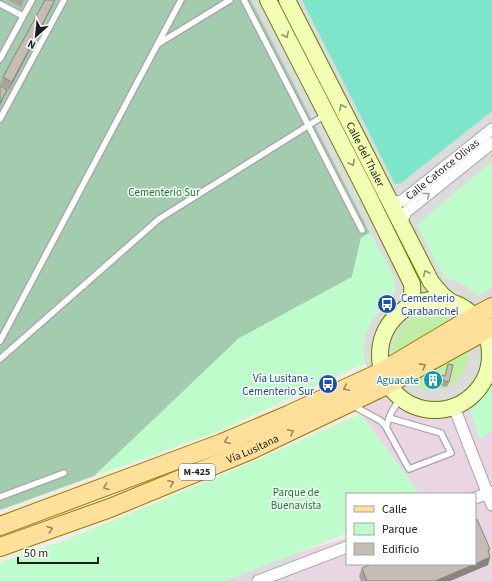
<svg xmlns="http://www.w3.org/2000/svg" width="492" height="581" font-family="'Source Sans 3',sans-serif">
	<rect width="100%" height="100%" fill="#f0ede4"/>
	<!-- residential -->
	<path fill="#dcdbdb" d="M251,0H492V380L470,405L446,416H423L403,408L384,395L365,363L363,350L364,336L370,323L396,290L393,275L370,233Z
		M296,553L301,565L266,581H224Z"/>
	<!-- industrial -->
	<path fill="#ead5e3" d="M492,380V581H266L301,564L296,553L347,538V564H475V494H420L358,411L384,395L403,408L423,416H446L470,405Z"/>
	<!-- grass -->
	<path fill="#c0eea6" d="M432,313L444,316L454,322L393,356C391,339 402,320 419,315C423,314 428,314 432,313Z
		M469,349C469,366 463,380 447,387V369L443,382L429,378V383L446,387C434,393 420,390 409,383Z"/>
	<!-- cemetery -->
	<path fill="#a3cbae" d="M0,0H251L370,233L361,238L352,277L238,339L195,385L94,476L0,510Z"/>
	<!-- park -->
	<path fill="#befdcb" d="M492,161V287L479,296L461,283L444,277L417,225Z
		M370,233L393,275L396,289C376,315 359,328 365,363L217,432L94,476L238,339L352,277L361,238Z
		M492,386V429L489,433L479,439L470,411Z
		M361,414L420,494H347V533L225,581H0V563L73,537L227,473Z"/>
	<!-- pitch -->
	<path fill="#7ce5ca" d="M302,0H492V111L401,183L395,184Z"/>
	<g fill="none" stroke-linecap="round" stroke-linejoin="round">
		<!-- lane casing -->
		<g stroke="#a5a5a5" stroke-width="8">
			<path id="lane" d="M244,0L362,230
				M0,4L23,16
				M158,44L230,0
				M0,59L32,0
				M0,119L64,0
				M0,341L181,0
				M0,359L159,219L325,115
				M352,405L381,421L386,427
				M389,418L441,433L451,453L409,469L386,427L391,413L401,397
				M0,497L64,473"/>
		</g>
		<!-- street casing -->
		<g stroke="#a5a5a5" stroke-width="13">
			<g id="street">
				<path id="s1" d="M389,199L396,202L402,201L492,129"/>
				<path d="M401,223L406,212L492,143"/>
				<path d="M454,407L492,505"/>
				<path d="M475,498L492,492"/>
				<path d="M258,581L347,547"/>
			</g>
		</g>
		<!-- secondary casing -->
		<g stroke="#5e7b00" stroke-width="18">
			<g id="secondary">
				<path d="M268,0L367,193L412,284C413,294 412,299 406,308"/>
				<path id="s2" d="M287,0L431,282L442,295L451,302"/>
				<circle cx="435" cy="355" r="55"/>
			</g>
		</g>
		<!-- primary casing -->
		<g stroke="#997a00" stroke-width="20">
			<g id="primary">
				<path d="M0,526L222,443L288,415L381,372L475,316L492,307"/>
				<path id="s3" d="M0,547L110,508L251,450L389,384L492,327"/>
			</g>
		</g>
		<!-- lane -->
		<use href="#lane" stroke="#fff" stroke-width="5.5"/>
		<!-- street -->
		<use href="#street" stroke="#fff" stroke-width="11"/>
		<!-- secondary -->
		<use href="#secondary" stroke="#f1feb4" stroke-width="16"/>
		<!-- primary -->
		<use href="#primary" stroke="#ffe09a" stroke-width="18"/>
	</g>
	<!-- wall -->
	<path fill="#a9a39a" d="M8,0H24L21,7Z
		M55,0L52,7L9,90L0,85L3,77Z
		M448,364L449,382L447,387L428,383L431,373L445,376Z
		M490,549L489,553L490,557L488,565L450,581H361L359,576L362,568Z"/>
	<!-- shaded-wall -->
	<path fill="#89847d" d="M55,0L52,7L9,90L12,82Z
		M7,90L4,97L0,105V103Z
		M490,557L488,565L450,581H435Z"/>
	<!-- building -->
	<path fill="#c4bdb3" stroke="#89847d" d="M45,0H55L12,82L3,77Z
		M0,86L7,90L0,103Z
		M448,364L453,365L449,382L430,377L431,373L445,376Z
		M477,519L490,549L488,550L490,557L475,564V520Z
		M371,564H475L435,581H367L362,568Z"/>
	<!-- one-way arrows -->
	<defs><path id="oneway-chevron" d="M-2-3.5L2.5 0L-2 3.5" fill="none" stroke-width="1.6" stroke-linecap="round" stroke-linejoin="round"/></defs>
	<g stroke="#929970">
		<use href="#oneway-chevron" transform="translate(286 35) rotate(63)"/>
		<use href="#oneway-chevron" transform="translate(342 107) rotate(-117)"/>
		<use href="#oneway-chevron" transform="translate(352 163) rotate(63)"/>
		<use href="#oneway-chevron" transform="translate(426 273) rotate(-116)"/>
	</g>
	<use stroke="#9a9a9a" href="#oneway-chevron" transform="translate(427 195) rotate(-39)"/>
	<g stroke="#9a8962">
		<use href="#oneway-chevron" transform="translate(423 366) rotate(-29)"/>
		<use href="#oneway-chevron" transform="translate(346 388) rotate(155)"/>
		<use href="#oneway-chevron" transform="translate(291 432) rotate(-25)"/>
		<use href="#oneway-chevron" transform="translate(227 441) rotate(157)"/>
		<use href="#oneway-chevron" transform="translate(171 483) rotate(-22)"/>
		<use href="#oneway-chevron" transform="translate(106 487) rotate(159)"/>
		<use href="#oneway-chevron" transform="translate(50 529) rotate(-20)"/>
	</g>
	<!-- icons -->
	<defs>
		<g id="bus-disc" transform="scale(1)"><circle r="9.5" fill="#1a4fb4" stroke="#fff"/><path d="M-5-6H5V4H4V6H2V4H-2V6H-4V4H-5ZM-3.5-4V0h7V-4ZM-3.5 1.2v1.5H-2V1.2ZM2 1.2v1.5H3.5V1.2Z" fill="#fff"/></g>
		<g id="building-disc" transform="scale(1)"><circle r="9.5" fill="#0f9aa8" stroke="#fff"/><path d="M-4-6H4V6H1V3H-1V6H-4ZM-2.5-4.3h1.7v1.8h-1.7ZM.8-4.3h1.7v1.8H.8ZM-2.5-1h1.7V.8h-1.7ZM.8-1h1.7V.8H.8Z" fill="#fff"/></g>
	</defs>
	<g fill-rule="evenodd">
		<use href="#bus-disc" x="387" y="304"/>
		<use href="#building-disc" x="433" y="380"/>
		<use href="#bus-disc" x="328" y="384"/>
	</g>
	<g text-anchor="middle" dominant-baseline="central" stroke-width="3" stroke-linejoin="round" paint-order="stroke">
		<!-- shield labels -->
		<rect fill="#fff" stroke="#626262" stroke-width="1" x="179" y="464" width="36" height="16" rx="3"/>
		<g font-size="10" font-weight="bold" fill="#1e1e1e">
			<text x="197" y="472">M-425</text>
		</g>
		<!-- street labels -->
		<g font-size="11" fill="#1e1e1e" stroke="#fff">
			<text stroke="none"><textPath href="#s2" startOffset="173">Calle del Thaler</textPath></text>
			<text stroke="none"><textPath href="#s1" startOffset="65">Calle Catorce Olivas</textPath></text>
			<text stroke="none"><textPath href="#s3" startOffset="271">Vía Lusitana</textPath></text>
		</g>
		<!-- park labels -->
		<g font-size="11" fill="#04851f" stroke="#fff">
			<text x="164" y="192">Cementerio Sur</text>
			<text x="296" y="492">Parque de<tspan x="296" dy="13">Buenavista</tspan></text>
		</g>
		<!-- transit labels -->
		<g font-size="11" fill="#164399" stroke="#fff" text-anchor="start">
			<text x="401" y="298">Cementerio<tspan x="401" dy="13">Carabanchel</tspan></text>
			<text x="314" y="378" text-anchor="end">Vía Lusitana -<tspan x="314" dy="13">Cementerio Sur</tspan></text>
		</g>
		<!-- culture labels -->
		<g font-size="11" fill="#0d838f" stroke="#fff" text-anchor="end">
			<text x="419" y="380">Aguacate</text>
		</g>
	</g>
	<!-- legend -->
	<rect x="346" y="493" width="130" height="72" fill="#ffffff" stroke="#a5a5a5"/>
	<rect x="354" y="506" width="20" height="6" fill="#ffe09a" stroke="#a5a5a5"/>
	<text x="382" y="513" font-size="12" fill="#1e1e1e">Calle</text>
	<rect x="354" y="523" width="20" height="12" fill="#befdcb" stroke="#a5a5a5"/>
	<text x="382" y="533" font-size="12" fill="#1e1e1e">Parque</text>
	<rect x="354" y="543" width="20" height="12" fill="#c4bdb3" stroke="#a5a5a5"/>
	<text x="382" y="553" font-size="12" fill="#1e1e1e">Edificio</text>
	<!-- north arrow -->
	<g transform="translate(36 36) rotate(207)" stroke="#ffffff" stroke-width="3" paint-order="stroke">
	<path d="M0-3L7 15L0 10L-7 15Z" fill="#1e1e1e"/>
	<text y="-6" font-size="11" font-weight="bold" text-anchor="middle" fill="#1e1e1e">N</text>
	</g>
	<!-- scale -->
	<path d="M18 557v6h80v-6" fill="none" stroke="#1e1e1e" stroke-width="2"/>
	<text x="24" y="557" font-size="12" fill="#1e1e1e" stroke="#ffffff" stroke-width="3" paint-order="stroke">50 m</text>
</svg>
